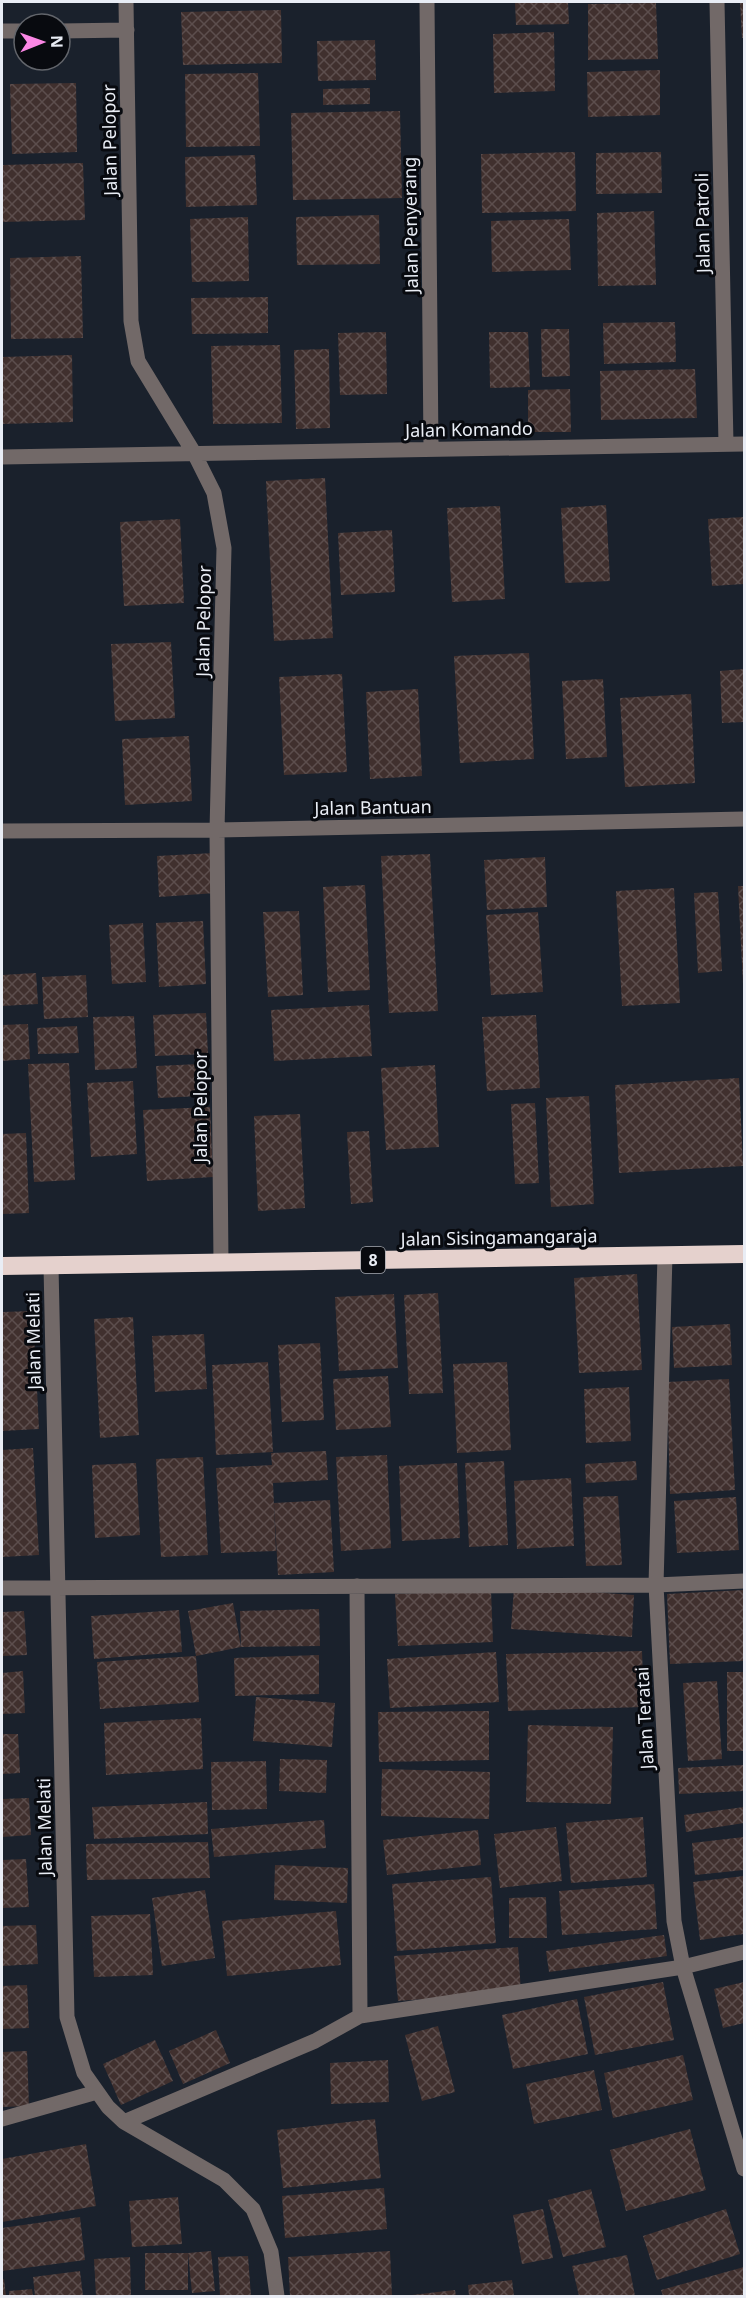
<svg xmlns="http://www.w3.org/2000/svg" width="746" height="2298" font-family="'Noto Sans',sans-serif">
	<defs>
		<pattern id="building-cross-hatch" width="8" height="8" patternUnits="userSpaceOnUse" patternTransform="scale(1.5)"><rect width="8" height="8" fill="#40302e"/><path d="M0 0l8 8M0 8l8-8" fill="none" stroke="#5c4e4d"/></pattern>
	</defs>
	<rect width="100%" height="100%" fill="#1a212c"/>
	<!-- building -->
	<path fill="url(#building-cross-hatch)" d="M515,2H568L569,24L516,25Z
		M740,2H744V38H742Z
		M656,3L658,59L588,60V4Z
		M281,10L282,63L183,65L181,12Z
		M554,32L555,91L494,93L493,34Z
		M375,40L376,80L318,81L317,41Z
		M660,70V115L588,117L587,72Z
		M258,73L260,146L186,147L185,74Z
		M76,83L77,152L12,154L10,84Z
		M370,88V104L323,105V89Z
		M400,111L402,198L293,200L291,113Z
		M575,152L576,211L482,213L481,154Z
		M661,152L662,193L596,194V153Z
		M255,155L257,205L186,207L185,157Z
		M83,163L85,220L2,222V165Z
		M654,211L656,285L598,286L597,213Z
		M379,215L380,264L297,265L296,217Z
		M248,217L249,281L192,282L190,219Z
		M569,219L571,270L492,272L491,221Z
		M81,256L83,338L11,339L10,258Z
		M268,297V333L192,334L191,298Z
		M675,322L676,362L604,364L603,323Z
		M541,329H569L570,376L542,377Z
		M386,332L387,394L340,395L338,333Z
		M489,332H528L530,387L490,388Z
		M280,345L282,423L213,424L211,346Z
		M329,349L330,428L296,429L294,350Z
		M72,355L73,422L2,424V357Z
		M695,369L697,418L601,420L600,371Z
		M570,389L571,432H528V390Z
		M325,478L333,638L274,641L266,481Z
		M606,505L610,581L565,583L561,508Z
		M500,506L505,599L452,602L447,508Z
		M744,517V584L712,586L708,519Z
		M180,519L184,603L124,606L120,522Z
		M392,530L395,592L341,595L338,533Z
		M171,642L175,718L115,721L111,644Z
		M529,653L534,759L460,763L454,656Z
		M744,669V722L722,723L720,671Z
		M342,674L347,772L284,775L279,677Z
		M603,679L607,757L566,759L562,681Z
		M418,689L422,776L370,779L366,692Z
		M691,694L695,783L625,787L620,698Z
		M189,736L192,801L125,805L122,739Z
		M214,853L216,893L159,897L157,856Z
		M430,854L438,1011L389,1013L381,856Z
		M545,857L547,907L487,910L484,860Z
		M365,885L370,990L328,992L323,887Z
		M738,886H744V984H743Z
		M674,888L680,1003L622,1006L616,891Z
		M718,892L722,971L698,973L694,893Z
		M299,911L303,995L268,997L263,912Z
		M538,912L543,992L491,995L486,915Z
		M203,921L206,984L159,987L156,923Z
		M143,923L146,982L112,984L109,925Z
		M36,973L38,1004L2,1006V975Z
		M86,975L88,1017L44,1019L42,977Z
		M369,1005L372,1056L274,1061L271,1010Z
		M206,1013L208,1054L155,1056L153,1015Z
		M536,1015L540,1088L487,1091L482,1017Z
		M134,1016L137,1068L95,1070L93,1017Z
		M28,1024L30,1059L2,1061V1025Z
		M77,1026L79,1053L38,1054L37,1028Z
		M69,1063L75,1180L34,1182L28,1064Z
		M200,1064L201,1096L158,1098L156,1066Z
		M435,1065L439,1147L386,1150L381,1068Z
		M739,1078L743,1166L619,1173L615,1085Z
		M133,1081L137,1154L91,1157L87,1083Z
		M589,1096L594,1204L551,1207L546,1098Z
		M535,1103L539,1183L515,1184L511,1104Z
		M210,1107L213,1177L147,1181L143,1110Z
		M300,1114L305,1208L258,1211L254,1116Z
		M369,1131L373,1202L351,1204L347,1132Z
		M26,1133L29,1213L2,1214V1134Z
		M637,1274L642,1370L579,1373L574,1278Z
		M438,1293L443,1393L409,1394L404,1295Z
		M394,1294L398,1368L339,1371L335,1297Z
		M33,1311L39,1429L2,1431V1312Z
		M133,1317L139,1435L100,1438L94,1319Z
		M730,1324L732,1365L674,1368L672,1327Z
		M204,1334L207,1389L155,1392L152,1336Z
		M320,1343L324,1420L282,1422L278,1345Z
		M268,1362L273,1452L216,1455L212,1365Z
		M507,1362L511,1450L457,1453L453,1364Z
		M388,1376L391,1427L336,1430L333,1379Z
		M729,1379L735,1490L670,1494L667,1382Z
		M629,1387L631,1441L586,1443L584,1389Z
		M33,1448L39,1555L2,1557V1450Z
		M326,1451L328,1480L273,1483L276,1551L221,1553L216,1468L272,1465L271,1453Z
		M387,1455L391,1548L341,1551L336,1457Z
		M203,1457L208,1555L161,1557L156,1459Z
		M504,1461L508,1545L469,1547L465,1463Z
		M636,1461L637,1480L586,1483L585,1464Z
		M136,1463L140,1535L95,1538L92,1465Z
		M457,1463L460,1538L402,1541L399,1466Z
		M571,1478L574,1546L517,1549L514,1481Z
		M618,1496L622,1565L586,1566L583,1497Z
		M736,1497L739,1550L677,1553L674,1501Z
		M330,1500L334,1572L278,1575L274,1503Z
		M514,1587L634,1595L632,1637L511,1629Z
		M491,1590L493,1642L398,1646L395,1594Z
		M744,1590V1661L670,1664L667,1594Z
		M233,1603L241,1647L196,1656L199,1702L100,1709L97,1662L196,1656L188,1611Z
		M319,1609L320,1646L241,1647L240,1611Z
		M179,1610L182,1652L94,1659L91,1616Z
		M24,1611L27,1655L2,1656V1612Z
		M642,1651L644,1707L508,1711L506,1654Z
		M496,1652L499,1702L390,1708L387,1659Z
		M319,1655V1694L235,1696L234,1658Z
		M23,1671L25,1713L2,1714V1673Z
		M727,1672H744V1751H727Z
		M717,1681L722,1759L688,1761L683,1683Z
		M256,1697L335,1703L332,1747L253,1741Z
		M489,1711V1760L379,1762L378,1712Z
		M201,1718L203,1769L106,1775L104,1723Z
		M528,1725L613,1727L611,1804L526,1802Z
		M2,1734H18L20,1773L2,1774Z
		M280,1759L327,1760L326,1793L279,1791Z
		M266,1761L267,1809L212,1810L211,1762Z
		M744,1765V1791L679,1794L678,1768Z
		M382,1769L490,1772L489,1819L381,1816Z
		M29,1798L31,1835L2,1837V1799Z
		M207,1802L208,1834L94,1839L92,1807Z
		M744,1807V1823L686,1832L684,1815Z
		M643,1817L647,1877L571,1883L566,1823Z
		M324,1820L326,1848L214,1857L211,1829Z
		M556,1827L562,1881L500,1888L494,1834Z
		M478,1830L481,1865L387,1875L383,1840Z
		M744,1837V1870L695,1875L692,1843Z
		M208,1842L210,1878L87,1880L86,1844Z
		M26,1859L29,1907L2,1908V1860Z
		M275,1865L348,1868L347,1903L274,1900Z
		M744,1876V1934L700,1940L693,1882Z
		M491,1877L496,1943L397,1951L392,1884Z
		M654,1884L657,1929L562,1935L559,1891Z
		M205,1890L215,1958L162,1966L152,1898Z
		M546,1897L547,1938H509V1898Z
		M336,1911L341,1965L227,1976L222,1921Z
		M150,1914L153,1975L94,1977L91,1916Z
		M36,1925L38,1964L2,1966V1926Z
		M664,1935L667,1956L549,1972L546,1951Z
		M518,1947L521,1992L398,2001L394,1956Z
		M663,1982L674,2040L595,2055L584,1997Z
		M744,1982V2023L723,2028L714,1989Z
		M27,1985L29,2028L2,2029V1986Z
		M577,1999L588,2054L513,2069L502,2015Z
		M438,2026L455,2092L422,2101L405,2035Z
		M216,2030L230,2063L183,2084L169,2051Z
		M155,2040L173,2081L121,2105L103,2064Z
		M27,2051L29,2106L2,2107V2052Z
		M683,2055L693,2100L613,2118L604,2073Z
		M388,2060L389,2102L331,2104L330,2063Z
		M594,2070L602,2110L534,2124L526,2084Z
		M375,2119L381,2178L283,2188L277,2130Z
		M690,2129L706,2190L626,2211L610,2150Z
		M86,2144L96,2206L2,2222V2159Z
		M384,2188L387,2229L285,2238L282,2196Z
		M591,2189L606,2247L563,2257L548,2200Z
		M178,2197L182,2244L132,2247L129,2201Z
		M543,2209L553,2258L522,2264L513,2215Z
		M726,2209L740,2254L657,2280L643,2236Z
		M80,2217L85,2260L2,2271V2228Z
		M211,2251L215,2291L192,2293L188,2253Z
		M390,2251L392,2296H290L288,2257Z
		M145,2253H188V2290H145Z
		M627,2255L635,2296H579L572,2266Z
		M248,2256L251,2296H220L218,2257Z
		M130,2257L131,2296H96L94,2259Z
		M744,2267V2296H663L661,2290Z
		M80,2271L83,2296H35L33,2277Z
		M4,2279L6,2296H2V2280Z
		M512,2280L514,2296H469L468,2285Z
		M32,2289L33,2296H9V2291Z
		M455,2290L456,2296H412V2295Z"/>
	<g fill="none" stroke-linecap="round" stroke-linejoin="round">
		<!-- minor -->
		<path stroke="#726968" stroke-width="15" d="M126,2L131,321L138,361L194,453L214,493L224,548L217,830L221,1263
			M427,2L431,449
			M717,2L726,444
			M2,31H24
			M60,31L127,30
			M2,457L744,444
			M2,831L217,830L744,819
			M665,1255L656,1585L674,1921L683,1967L744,2169
			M51,1266L67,2017L84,2073L108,2107L124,2122L224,2180L253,2209L271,2252L277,2296
			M357,1586L360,2016
			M2,1588L656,1585L744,1581
			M2,2119L97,2092
			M124,2122L315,2041L360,2016L683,1967L744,1952"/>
		<!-- highway -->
		<path stroke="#e5d1cd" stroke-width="18" d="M2,1266L744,1254"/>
	</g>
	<g text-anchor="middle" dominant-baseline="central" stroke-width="6" stroke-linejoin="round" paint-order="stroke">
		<!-- shield labels -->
		<rect fill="#080a0f" stroke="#a6a9b0" stroke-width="1.5" x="361" y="1247" width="24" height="26" rx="4.5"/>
		<g font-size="16" font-weight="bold" fill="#e9edf5">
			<text x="373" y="1260">8</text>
		</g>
		<!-- street labels -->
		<g font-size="18" fill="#e9edf5" stroke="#080a0f">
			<text transform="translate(109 140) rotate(-91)">Jalan Pelopor</text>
			<text transform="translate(702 223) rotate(-91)">Jalan Patroli</text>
			<text transform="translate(410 225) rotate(-91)">Jalan Penyerang</text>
			<text transform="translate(469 429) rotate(-1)">Jalan Komando</text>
			<text transform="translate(203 621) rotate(-89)">Jalan Pelopor</text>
			<text transform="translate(373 807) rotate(-1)">Jalan Bantuan</text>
			<text transform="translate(200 1107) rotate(-90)">Jalan Pelopor</text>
			<text transform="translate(499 1237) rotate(-1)">Jalan Sisingamangaraja</text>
			<text transform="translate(33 1341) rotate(-91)">Jalan Melati</text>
			<text transform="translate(644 1718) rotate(-93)">Jalan Teratai</text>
			<text transform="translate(44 1827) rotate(-91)">Jalan Melati</text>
		</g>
	</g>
	<!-- border -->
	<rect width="746" height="2298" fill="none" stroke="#e9edf5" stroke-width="6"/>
	<!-- north arrow -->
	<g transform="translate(42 42) rotate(89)"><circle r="28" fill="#080a0f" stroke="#62656b" stroke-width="1.5"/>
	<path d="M0-4.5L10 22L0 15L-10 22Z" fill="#fb87e5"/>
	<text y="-9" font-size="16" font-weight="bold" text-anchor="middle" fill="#e9edf5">N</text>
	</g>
</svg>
